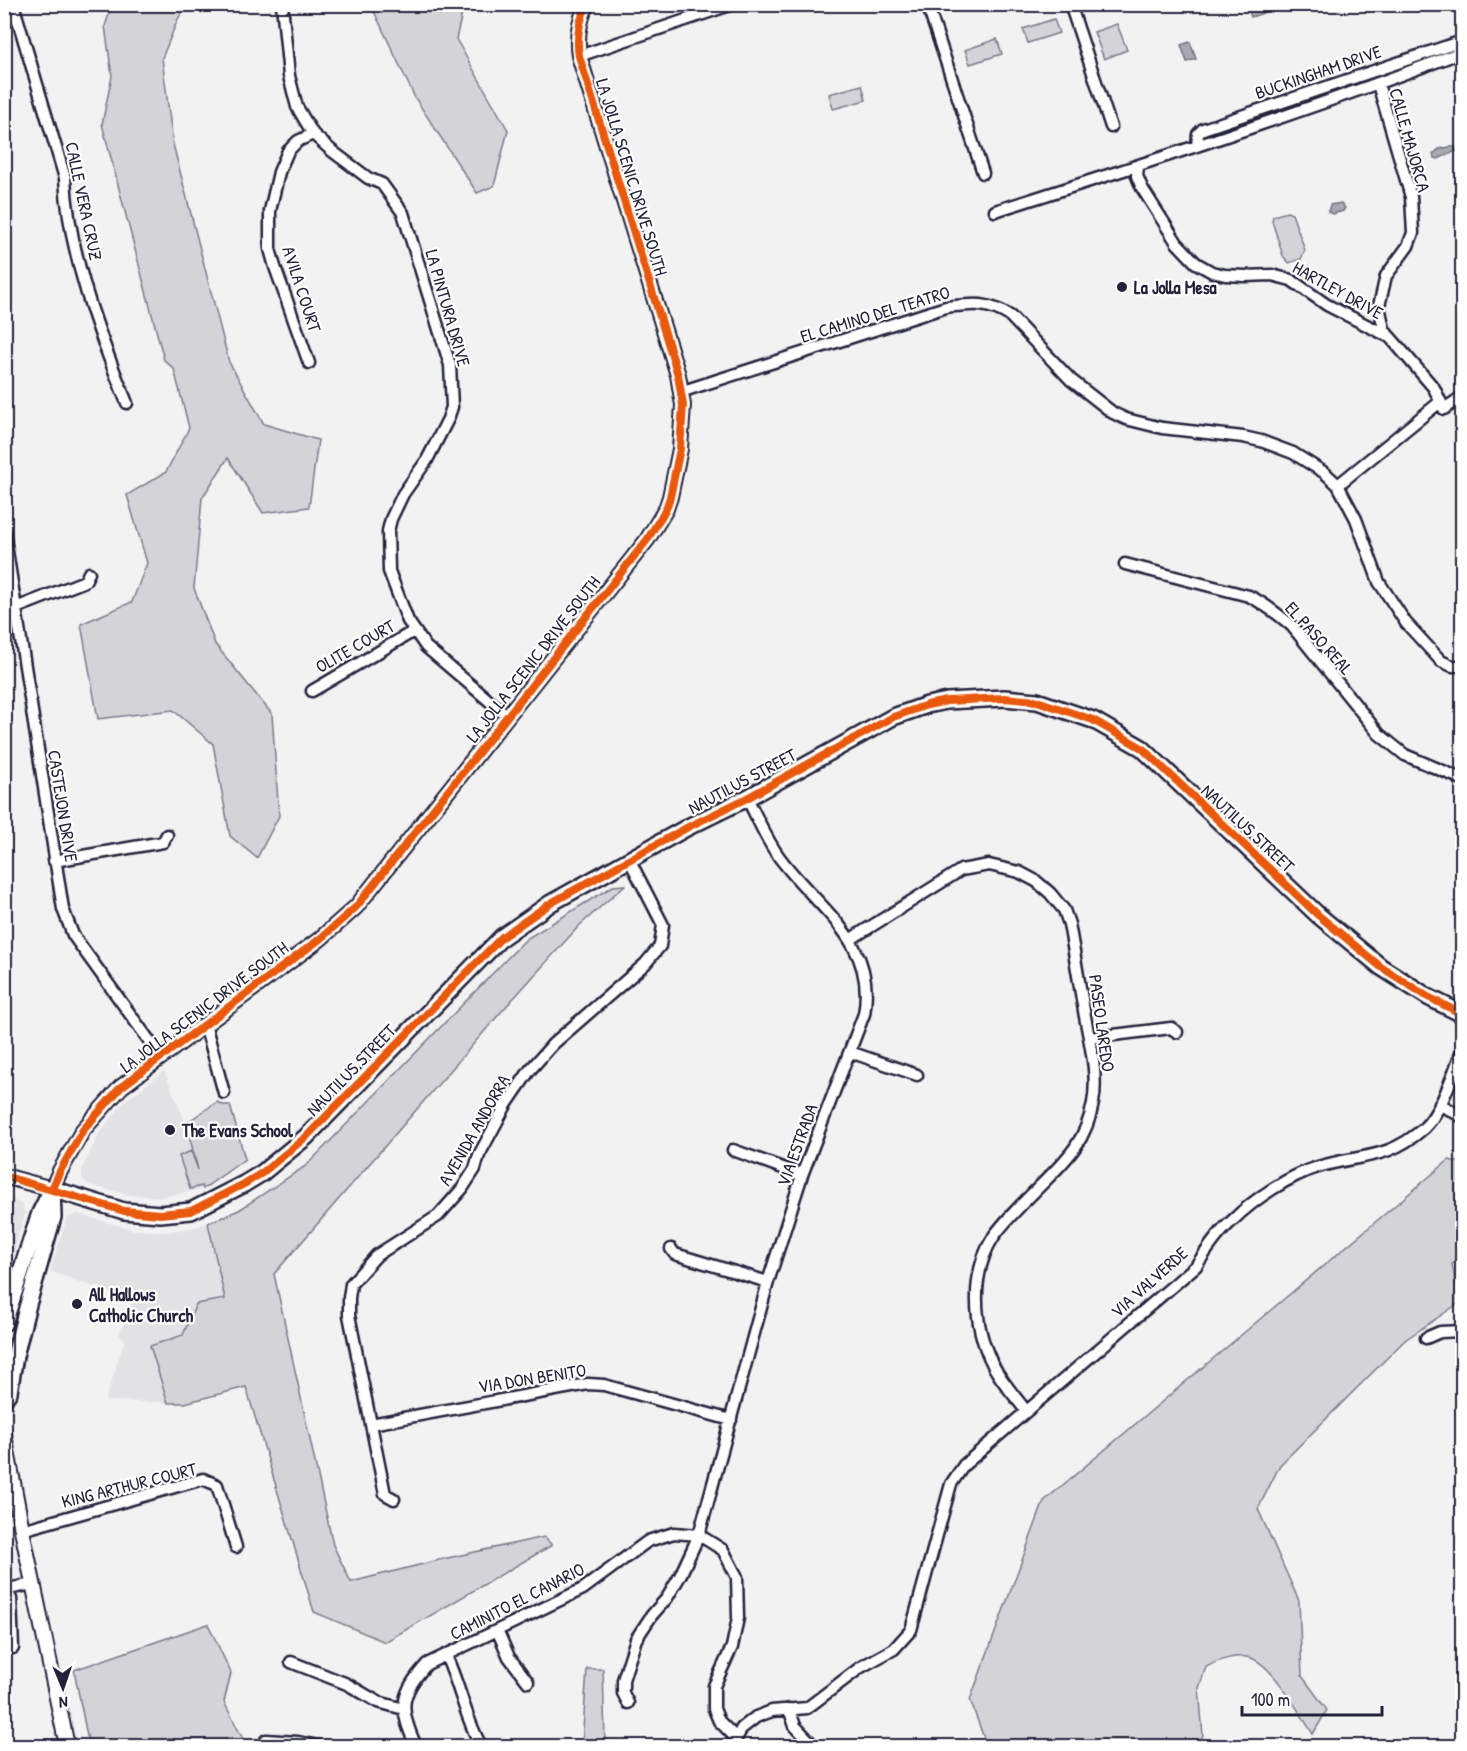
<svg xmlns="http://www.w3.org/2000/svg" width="1467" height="1751" font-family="'Patrick Hand',sans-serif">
	<rect width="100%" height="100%" fill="#f2f2f3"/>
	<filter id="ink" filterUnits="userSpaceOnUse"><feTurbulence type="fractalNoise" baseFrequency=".0167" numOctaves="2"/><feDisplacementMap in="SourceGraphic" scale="12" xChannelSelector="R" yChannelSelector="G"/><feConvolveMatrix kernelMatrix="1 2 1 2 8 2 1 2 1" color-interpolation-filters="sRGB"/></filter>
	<g filter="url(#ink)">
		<!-- built -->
		<path fill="#e2e2e6" d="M164,1071L186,1123L217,1102L223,1105H230L245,1159L203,1189L161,1197L130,1195L89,1185L82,1178V1169L99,1134L124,1102Z
			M5,1197L23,1205L25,1214L5,1283Z
			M77,1214L135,1230L167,1232L196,1227L208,1223L246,1387L185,1403L105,1401L125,1339L119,1335L132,1301L104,1291L105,1288L96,1285L94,1287L50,1271L67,1218Z"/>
		<!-- green -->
		<path fill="#d3d3d8" stroke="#7a7a8a" stroke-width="1.5" d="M112,5H186L178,19L162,58L173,144L229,362L264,424L318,440L309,507L263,513L228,458L202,498L194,588L215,644L272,714L279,816L257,858L230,836L213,744L173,710L98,719L81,624L132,602L147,563L127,495L166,472L189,428L174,369L164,360L102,124L112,76L105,26Z
			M371,5H464L456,39L508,130L494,186L477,193L415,98Z
			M1054,19L1059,33L1028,43L1023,29Z
			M1117,24L1127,50L1104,59L1094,32Z
			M997,39L1002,54L970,64L965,50Z
			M862,85L866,100L833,109L829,94Z
			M1287,212L1292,214L1305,250L1301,259L1289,263L1283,256L1272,221L1273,216Z
			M625,885L579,926L502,1011L274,1274L333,1545L351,1582L443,1559L544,1537L552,1545L385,1642L314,1612L246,1387L185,1403H168L150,1346L183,1335L196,1304L225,1299L208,1223L239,1210L307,1165L526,939L613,886Z
			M217,1102L223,1105H230L245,1159L203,1189L202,1186L190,1189L179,1156L191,1151L198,1170L186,1123Z
			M1449,1160L1462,1163V1260L1452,1264L1459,1303L1405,1340L1280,1465L1258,1509L1299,1601L1302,1676L1327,1710L1313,1734C1300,1714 1273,1665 1251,1658C1238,1653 1217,1661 1206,1667L1199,1688L1203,1736L1192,1746H987L970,1700L1044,1501Z
			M208,1624L231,1673L224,1702L244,1741L266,1740L283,1746H89L74,1670Z
			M587,1669H603L605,1740L609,1746H582Z"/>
		<!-- water -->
		<path fill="#a8a8b2" stroke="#727282" stroke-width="1.5" d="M1247,5H1260L1263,13L1251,17Z
			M1190,42L1196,59L1187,62L1181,45Z
			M1449,147H1455L1456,151L1438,159L1434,158L1433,154L1439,149Z
			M1341,203L1345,208L1343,211L1333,214L1328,212L1330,205Z"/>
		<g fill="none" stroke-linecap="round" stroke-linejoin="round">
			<!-- minor casing -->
			<g stroke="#22223b" stroke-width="15">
				<path id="minor" d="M13,4L65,178C68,251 99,335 127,403
					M282,4L289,76L297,107L313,134L332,151L368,178L382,184L403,213L450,365L452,407L448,419L427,460L403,494L391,519L388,531L389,571L408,621L426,647L507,716
					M927,4L983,173
					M1070,4L1111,127
					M579,56L733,4
					M1378,84L1411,197L1413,233L1408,246L1386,276L1379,306L1384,329L1388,335
					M1197,146L1198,134L1203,129L1462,41
					M1138,167L1137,176L1142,188L1177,243L1196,263L1212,272L1225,275L1245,276L1272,275L1291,280L1327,305L1390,337L1434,388L1444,409L1462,397
					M995,211C1152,162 1309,110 1462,52
					M309,363L275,267L270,249V211L279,172L288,151L298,141L313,134
					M680,392L946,307C972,304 986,301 1010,316L1071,380L1113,413L1126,419L1162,428L1243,437L1261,441L1293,453L1325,473L1338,485L1356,519L1379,582L1406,623L1441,661L1452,666H1462
					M1338,485L1440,402
					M4,532L63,909L73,935L161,1057
					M1125,564L1249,596C1265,604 1278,614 1292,626L1379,734L1405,755L1462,779
					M16,608L85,581L89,573
					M312,691L414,631
					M54,861L163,842L167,835
					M851,939L961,870L989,865L1019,872L1036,881L1050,893L1064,910L1069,924C1075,956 1080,989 1086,1022C1091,1048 1098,1077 1093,1103C1086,1142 1066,1160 1040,1186C1024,1202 1007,1218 994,1236C970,1273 973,1325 992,1363C1000,1380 1015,1396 1026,1411
					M205,1024L224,1093
					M1089,1038L1171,1028L1177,1032
					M850,1052L917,1075
					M1440,1104L1462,1117
					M733,1150L802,1175
					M671,1249L675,1254L768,1282
					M1426,1338L1440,1332L1462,1331
					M371,1424L588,1384L604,1385L731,1420
					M394,1499L385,1494L349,1315V1298L351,1284L377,1255L438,1216L462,1189L475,1169L479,1155L506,1105L530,1070L553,1044L645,964L660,946L663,925L629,859
					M22,1530L203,1479L217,1485L236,1547
					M4,1583L11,1599L13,1648
					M8,1589L33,1584
					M498,1632L509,1657L528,1682
					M446,1656C460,1686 465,1717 481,1746
					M291,1662L347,1684L378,1702L404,1709
					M628,1703L623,1693V1680L636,1639L652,1615L667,1598L680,1576L699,1535L768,1282L802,1175L864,1014C877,943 821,911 783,862C768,844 758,819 747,798
					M789,1709L795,1726L814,1746
					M266,1740L298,1742L318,1746
					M416,1746C399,1709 399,1695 427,1664L583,1589L648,1541L674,1533L699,1535L723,1550L737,1577L738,1618L732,1647L714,1686V1709L719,1721L735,1737
					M732,1746L742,1728L756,1717L772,1711L807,1708L861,1667L894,1649L911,1630L951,1484L964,1465L1196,1266C1207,1250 1218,1233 1233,1220C1253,1200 1290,1175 1318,1167C1360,1154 1387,1161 1424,1128C1442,1111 1453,1073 1462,1051"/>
			</g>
			<!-- tertiary casing -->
			<g stroke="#22223b" stroke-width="18">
				<path id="tertiary" d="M4,1176L52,1189L60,1171L83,1130L121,1087L320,939L356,907L647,540L666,509L670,497L680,449L683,405L678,375L579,56C576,38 579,21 587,4
					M4,1435L22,1530L67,1746"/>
			</g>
			<!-- secondary casing -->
			<g stroke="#22223b" stroke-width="20">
				<path id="secondary" d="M52,1189L124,1211L160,1214L191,1211L244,1184L262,1173L306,1137L502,937L551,903L688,827L747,798L893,717L927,705L947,701L1004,698L1037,701L1093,720L1142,748L1318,915L1381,967L1428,997L1462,1014
					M4,1323L40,1213L52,1189
					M4,1399L9,1392L15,1356L27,1308L53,1217L52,1189"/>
			</g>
			<!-- minor -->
			<use href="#minor" stroke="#fff" stroke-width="10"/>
			<!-- tertiary -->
			<use href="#tertiary" stroke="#fff" stroke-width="14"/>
			<!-- secondary -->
			<use href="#secondary" stroke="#fff" stroke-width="15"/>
			<!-- cycleway casing -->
			<g stroke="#fff" stroke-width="11">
				<path id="cycleway" d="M4,1176L124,1211L160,1214L191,1211L244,1184L262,1173L306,1137L502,937L551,903L688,827L747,798L893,717L927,705L947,701L1004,698L1037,701L1093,720L1142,748L1318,915L1381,967L1428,997L1462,1014
					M52,1189L60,1171L83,1130L121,1087L320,939L356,907L647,540L666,509L670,497L680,449L683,405L678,375L579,56C576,38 579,21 587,4"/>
			</g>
			<!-- cycleway -->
			<use href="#cycleway" stroke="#e8590c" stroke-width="8"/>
		</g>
	</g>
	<!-- markers -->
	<g fill="#22223b" stroke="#fff" stroke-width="2">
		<circle cx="1122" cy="287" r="6"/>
		<circle cx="170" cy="1130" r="6"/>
		<circle cx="77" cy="1304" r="6"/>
	</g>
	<g text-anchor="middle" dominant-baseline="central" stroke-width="4.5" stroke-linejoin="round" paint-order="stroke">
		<!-- street labels -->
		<g font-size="18" fill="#22223b" stroke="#fff">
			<text transform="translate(1318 72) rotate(-19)">BUCKINGHAM DRIVE</text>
			<text transform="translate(1410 140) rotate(74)">CALLE MAJORCA</text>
			<text transform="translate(632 177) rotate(73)">LA JOLLA SCENIC DRIVE SOUTH</text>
			<text transform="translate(84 201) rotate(78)">CALLE VERA CRUZ</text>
			<text transform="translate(302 289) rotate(72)">AVILA COURT</text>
			<text transform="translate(1338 290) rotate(29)">HARTLEY DRIVE</text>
			<text transform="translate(448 308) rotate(74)">LA PINTURA DRIVE</text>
			<text transform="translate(875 314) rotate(-17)">EL CAMINO DEL TEATRO</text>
			<text transform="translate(1319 638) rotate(48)">EL PASO REAL</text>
			<text transform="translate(355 646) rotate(-30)">OLITE COURT</text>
			<text transform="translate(533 659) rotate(-52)">LA JOLLA SCENIC DRIVE SOUTH</text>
			<text transform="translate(742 781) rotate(-28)">NAUTILUS STREET</text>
			<text transform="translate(63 806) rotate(81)">CASTEJON DRIVE</text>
			<text transform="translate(1248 828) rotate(43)">NAUTILUS STREET</text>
			<text transform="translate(204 1007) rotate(-37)">LA JOLLA SCENIC DRIVE SOUTH</text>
			<text transform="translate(1102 1023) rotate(82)">PASEO LAREDO</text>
			<text transform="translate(351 1070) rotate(-46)">NAUTILUS STREET</text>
			<text transform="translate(474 1130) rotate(-60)">AVENIDA ANDORRA</text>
			<text transform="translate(797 1145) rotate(-70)">VIA ESTRADA</text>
			<text transform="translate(1149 1282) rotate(-42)">VIA VALVERDE</text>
			<text transform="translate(532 1378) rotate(-9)">VIA DON BENITO</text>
			<text transform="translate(129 1485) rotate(-14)">KING ARTHUR COURT</text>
			<text transform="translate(517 1601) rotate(-27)">CAMINITO EL CANARIO</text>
		</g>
		<!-- poi labels -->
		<g font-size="18" font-weight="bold" fill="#22223b" stroke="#fff" text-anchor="start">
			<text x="1134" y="287">La Jolla Mesa</text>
			<text x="182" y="1130">The Evans School</text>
			<text x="89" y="1294">All Hallows<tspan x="89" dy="21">Catholic Church</tspan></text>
		</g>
	</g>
	<!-- margin -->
	<rect width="1467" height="1751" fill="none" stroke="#fff" stroke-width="24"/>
	<rect x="12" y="12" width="1443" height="1727" fill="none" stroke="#22223b" stroke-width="2" filter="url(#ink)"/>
	<!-- north arrow -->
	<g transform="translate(63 1688) rotate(178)" stroke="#ffffff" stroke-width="4.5" paint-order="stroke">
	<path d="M0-4.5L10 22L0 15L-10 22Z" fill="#22223b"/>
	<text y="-9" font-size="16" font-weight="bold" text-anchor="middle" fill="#22223b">N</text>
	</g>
	<!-- scale -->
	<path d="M1242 1706v9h140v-9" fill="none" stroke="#22223b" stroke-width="3"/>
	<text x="1251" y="1706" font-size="18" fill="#22223b" stroke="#ffffff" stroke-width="4.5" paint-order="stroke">100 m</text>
</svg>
